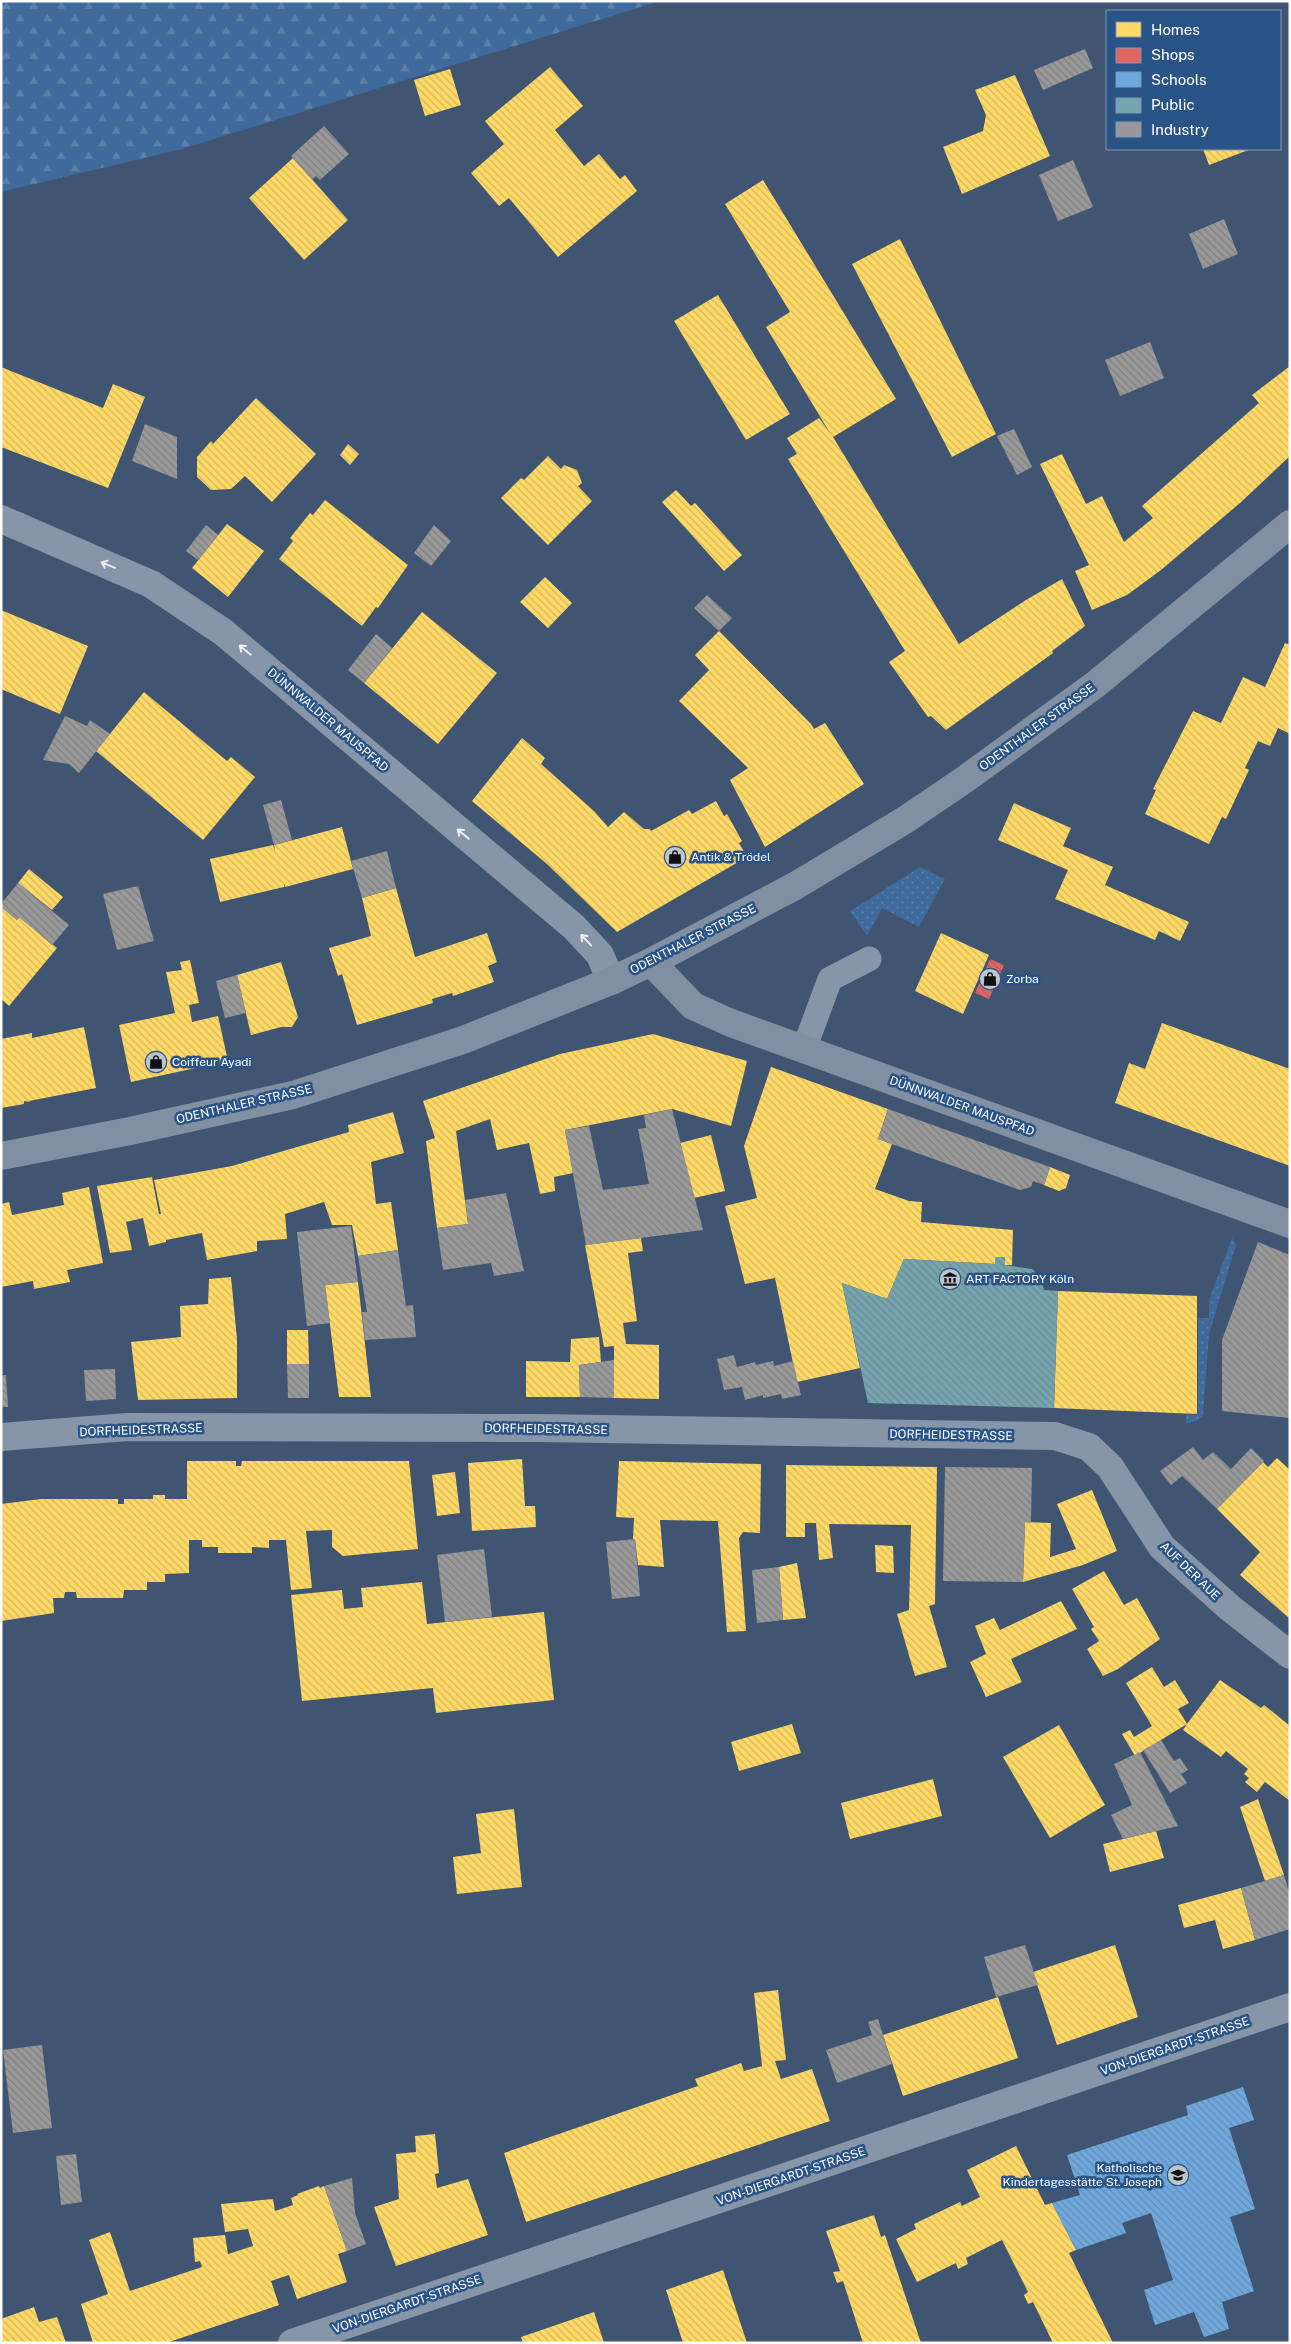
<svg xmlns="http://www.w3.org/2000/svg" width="1291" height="2344" font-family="'Public Sans',sans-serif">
	<defs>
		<pattern id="grass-dots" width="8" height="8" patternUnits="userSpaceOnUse" patternTransform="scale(1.25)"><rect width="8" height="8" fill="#3f6a9b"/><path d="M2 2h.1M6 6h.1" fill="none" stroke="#5c80aa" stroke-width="1.8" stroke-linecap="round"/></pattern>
		<pattern id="forest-firs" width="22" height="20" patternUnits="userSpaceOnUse" patternTransform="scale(1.25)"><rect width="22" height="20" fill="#3f6a9b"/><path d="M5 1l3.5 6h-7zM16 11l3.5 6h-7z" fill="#5c80aa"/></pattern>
		<pattern id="homes-back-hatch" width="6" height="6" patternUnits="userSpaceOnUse" patternTransform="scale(1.25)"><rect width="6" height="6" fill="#ffd966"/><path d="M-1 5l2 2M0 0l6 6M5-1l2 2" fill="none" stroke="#d2b660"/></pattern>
		<pattern id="shops-back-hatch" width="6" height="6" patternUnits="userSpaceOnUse" patternTransform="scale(1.25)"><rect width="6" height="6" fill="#e06666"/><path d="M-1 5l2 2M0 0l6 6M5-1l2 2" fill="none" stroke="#ac5d5d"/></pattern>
		<pattern id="schools-back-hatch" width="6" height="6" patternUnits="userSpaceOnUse" patternTransform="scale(1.25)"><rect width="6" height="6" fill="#6fa8dc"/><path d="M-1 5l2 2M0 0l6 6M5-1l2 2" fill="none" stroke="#648cb1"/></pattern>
		<pattern id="public-back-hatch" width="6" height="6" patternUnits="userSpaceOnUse" patternTransform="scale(1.25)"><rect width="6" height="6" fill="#76a5af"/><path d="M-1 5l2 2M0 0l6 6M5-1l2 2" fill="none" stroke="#698a91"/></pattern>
		<pattern id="industry-back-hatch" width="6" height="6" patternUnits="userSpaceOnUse" patternTransform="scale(1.25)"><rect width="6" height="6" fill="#999"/><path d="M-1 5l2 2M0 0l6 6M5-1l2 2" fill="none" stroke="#7e7e7e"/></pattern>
	</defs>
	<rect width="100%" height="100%" fill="#3f5571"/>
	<!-- grass -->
	<path fill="url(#grass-dots)" d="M920,867L945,879L919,927L882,908L867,936L850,911Z
		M1232,1238L1236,1245L1209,1334L1203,1416L1198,1420L1186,1424V1415H1198V1318H1209V1300Z"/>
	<!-- forest -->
	<path fill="url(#forest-firs)" d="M1,1H660L182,149L1,192Z"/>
	<!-- homes -->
	<path fill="url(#homes-back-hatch)" d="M550,67L583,106L555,130L584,166L599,154L620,179L625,175L637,191L558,257L509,198L499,206L471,173L504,144L485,121Z
		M450,69L461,105L425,116L414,80Z
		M1015,75L1050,156L962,194L943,147L983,131L986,115L975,90Z
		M1203,149H1251L1209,165Z
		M293,158L348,220L304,260L249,198Z
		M763,180L896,399L833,437L959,644L1026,600L1062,579L1085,626L1052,651L1053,653L946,730L931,716L928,717L889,662L905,651L788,459L797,454L787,438L819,418L830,433L766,327L790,312L725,204Z
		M900,239L996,434L952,457L852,264Z
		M718,295L790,414L746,440L674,321Z
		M1290,366V456L1240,503L1161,570L1127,595L1092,610L1075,571L1089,565L1040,464L1062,454L1086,504L1102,496L1124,542L1153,518L1142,506L1259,403L1252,395Z
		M1,367L103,408L113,384L145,397L108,488L1,447Z
		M256,398L316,454L272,502L245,476L231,489L211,490L197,477V457L211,441L213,444Z
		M348,444L359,454L350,465L340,455Z
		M548,456L561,469L564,465L577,470L582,483L578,486L592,501L548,545L501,498L521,478L524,480Z
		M676,490L691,506L695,503L742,555L724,571L662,502Z
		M325,500L408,565L378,608L376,607L362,626L279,559L293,541L290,538L310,513L313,515Z
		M227,524L264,551L228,597L192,568Z
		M545,577L572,603L548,628L520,602Z
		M1,610L88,646L60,714L1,689Z
		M422,612L497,673L438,744L364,683Z
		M719,631L811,724L814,729L825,723L864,784L765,847L730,780L748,768L679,701L709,670L695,655Z
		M1285,643L1290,645V734L1278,728L1270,746L1258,741L1245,768L1249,770L1226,819L1222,817L1209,844L1145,814L1156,790L1153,789L1193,711L1221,723L1243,677L1265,687Z
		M144,692L227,761L231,757L255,777L203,840L96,751Z
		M522,738L545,758L541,764L594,811L608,827L624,812L644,829H650L651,831L689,810L692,814L716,801L724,816L727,814L742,841L739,843L747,857L617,932L547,864L472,801Z
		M1014,803L1071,828L1063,846L1113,867L1105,885L1189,922L1180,941L1159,931L1155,940L1055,899L1068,870L998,840Z
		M342,827L353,869L285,887L284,884V887L220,902L210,859L273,845L275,851L274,845Z
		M29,869L63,897L52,910L18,883Z
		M396,888L415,957L487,933L497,962L488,966L494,982L453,996L452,993L432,999L433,1003L357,1025L342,974L338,976L329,948L371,936L362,898Z
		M1,907L17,920L19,917L57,948L9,1006L1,999Z
		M941,933L989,955L963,1014L915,991Z
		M190,960L199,1003L189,1005L192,1022L218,1016L228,1061L131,1082L119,1025L175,1013L166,972L182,970L180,962Z
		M281,962L298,1017L292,1027H281L251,1035L237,975Z
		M1162,1023L1290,1069V1166L1115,1103L1129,1063L1145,1069Z
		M84,1027L96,1088L29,1101L30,1102L24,1101V1104L1,1108V1039L32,1033V1038Z
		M653,1034L747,1061L731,1126L672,1109L565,1130L573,1173L554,1177L555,1191L540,1194L529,1143L497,1150L490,1119L456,1131L468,1224L437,1228L426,1141L435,1138L423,1101L560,1054Z
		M771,1067L888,1109L878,1139L892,1144L875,1189L909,1201L922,1202L921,1222L1013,1230L1012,1265H1005V1257H996L995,1264L904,1259L887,1299L842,1283L860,1368L797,1382L775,1278L745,1284L725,1206L757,1198L744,1146Z
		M393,1112L404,1153L371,1162L376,1204L391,1202L398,1250L358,1256L352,1225H332L324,1202L285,1214L287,1239L257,1241V1251L207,1260L202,1233L166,1240V1242L149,1246L143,1218L126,1222L132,1250L110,1253L97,1186L152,1177L159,1214H161L154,1180L232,1166L349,1132L348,1125Z
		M711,1135L725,1191L694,1198L680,1143Z
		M1050,1167L1070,1175L1066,1188L1059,1191L1044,1185Z
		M89,1187L103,1263L67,1270L70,1282L34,1289L33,1281L1,1287V1204L9,1202L12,1215L64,1205L62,1193Z
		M641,1238L643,1251L628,1253L637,1321L623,1323L626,1344L659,1345V1399L614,1398V1346L604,1347L585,1245Z
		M231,1277L237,1339V1398L138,1400L131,1342L181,1337L180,1306L208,1304L209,1279Z
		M358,1282L371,1397H339L325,1285Z
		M1058,1291L1197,1296V1414L1054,1408Z
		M287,1330H308L309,1364H287Z
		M599,1337L601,1362L579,1365L580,1397H526V1361L570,1362L571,1339Z
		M1277,1458L1290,1470V1619L1240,1575L1260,1552L1217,1509L1263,1462L1268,1467Z
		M522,1459L525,1506H535L536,1527L472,1531L468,1463Z
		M187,1461H236V1466H241L242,1461H409L418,1549L343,1556L332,1547V1530L306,1531L312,1588L291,1590L286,1540H269V1548L252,1547V1553H218V1547H202V1540H189V1573L165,1574V1582H147V1590H124L123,1598H77L76,1592H65L64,1598H53L54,1613L1,1621V1504L41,1499H118V1504H124V1499H153V1495H165V1499H187Z
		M619,1461L761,1464L760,1533L743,1532L739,1538L746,1631L727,1632L718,1521L660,1520L664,1567L638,1565L635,1539H633L634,1518L616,1517Z
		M786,1465L937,1467L935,1604L929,1606L947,1667L915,1676L897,1614L909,1610L911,1525L829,1524L833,1558L819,1560L816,1523H805V1537H786Z
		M455,1472L460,1513L437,1516L432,1475Z
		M1092,1490L1117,1551L1083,1565L1023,1582L1025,1522L1051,1523L1050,1557L1076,1549L1057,1504Z
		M875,1545L893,1546L894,1573L876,1572Z
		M797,1563L806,1618L783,1620L779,1567Z
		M1104,1571L1124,1605L1137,1598L1160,1639L1118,1669L1103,1676L1087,1649L1099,1641L1091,1629L1094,1627L1072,1589Z
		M422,1582L427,1624L544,1612L554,1700L436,1713L433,1688L302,1701L291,1595L342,1590L344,1609L363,1607L361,1588Z
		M1061,1601L1077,1629L1011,1659L1022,1682L986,1697L970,1662L986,1654L975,1626L994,1618L1000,1630Z
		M1152,1667L1164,1687L1175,1680L1189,1703L1178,1709L1187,1724L1220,1680L1261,1708L1264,1705L1290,1726V1801L1265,1782L1257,1792L1245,1782L1249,1778L1244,1774L1248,1769L1226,1751L1221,1757L1183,1730L1187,1724L1135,1756L1122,1734L1130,1730L1134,1737L1152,1726L1126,1683Z
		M792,1724L801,1753L739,1771L731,1742Z
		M1059,1725L1105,1805L1050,1838L1003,1757Z
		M933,1779L942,1816L850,1839L841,1803Z
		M1258,1799L1284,1875L1265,1881L1240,1807Z
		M514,1809L522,1887L457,1894L453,1857L481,1853L476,1814Z
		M1156,1831L1164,1858L1110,1872L1103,1844Z
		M1241,1888L1255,1940L1223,1949L1215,1920L1184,1928L1178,1905Z
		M1115,1945L1138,2017L1057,2045L1033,1972Z
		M778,1990L786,2060L775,2061L781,2079L812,2069L830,2121L526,2222L504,2153L698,2086L695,2079L741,2063L744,2071L762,2066L754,1993Z
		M998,1997L1018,2058L903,2096L883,2035Z
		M435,2134L439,2173L435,2174L437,2188L468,2179L488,2235L396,2266L374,2207L399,2199L396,2154L416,2152L415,2136Z
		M1016,2146L1045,2205L1052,2203L1076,2250L1069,2253L1113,2343H1053L1033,2302L1028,2304L1024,2295L1028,2292L1002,2240L966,2258L968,2264L958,2269L956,2263L917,2282L896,2239L916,2229L914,2224L960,2202L962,2206L980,2197L967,2170Z
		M319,2186L320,2188L324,2186L347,2251L338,2254L347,2282L297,2299L289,2275L271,2281L279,2305L166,2343H93L81,2304L108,2294L89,2240L110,2232L130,2291L202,2267L200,2261L195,2262L193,2238L225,2235L228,2254L253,2246L248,2229L225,2232L221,2204L273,2199L275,2211L293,2205L291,2198L298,2195L297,2194Z
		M874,2215L881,2237L885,2235L921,2343H863L843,2281L837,2283L833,2272L840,2271L826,2231Z
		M723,2270L747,2343H683L666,2290Z
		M34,2307L39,2322L57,2317L66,2343H1V2319Z
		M594,2312L604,2343H523L521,2337Z"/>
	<!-- shops -->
	<path fill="url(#shops-back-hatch)" d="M990,959L1004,965L989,999L975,993Z"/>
	<!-- schools -->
	<path fill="url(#schools-back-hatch)" d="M1243,2087L1254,2120L1229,2128L1255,2209L1230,2217L1254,2291L1222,2302L1229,2329L1204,2337L1194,2312L1155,2325L1144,2290L1173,2280L1151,2213L1122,2223L1126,2233L1076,2250L1052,2203L1080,2195L1067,2155L1188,2115L1186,2106Z"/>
	<!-- public -->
	<path fill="url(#public-back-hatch)" d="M996,1257H1005V1265L1032,1269L1041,1278L1044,1290L1058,1291L1054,1408L868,1403L842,1283L887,1299L904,1259L995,1264Z"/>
	<!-- industry -->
	<path fill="url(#industry-back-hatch)" d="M1085,49L1093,68L1043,90L1034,70Z
		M324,126L349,154L320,180L316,176L312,180L291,156Z
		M1073,160L1093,207L1058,221L1039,175Z
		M1224,219L1238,254L1203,269L1189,234Z
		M1150,342L1164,378L1120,396L1105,360Z
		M145,424L177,437V479L132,461Z
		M1014,429L1032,467L1017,475L997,436Z
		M206,525L218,535L198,560L186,551Z
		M434,525L451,541L431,566L414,553Z
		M707,595L732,618L719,631L694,608Z
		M376,634L392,648L364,683L348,670Z
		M65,716L87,726L90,720L110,734L79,773L69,764L43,760Z
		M281,800L292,840L274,845L263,805Z
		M387,851L396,888L362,898L351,861Z
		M18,883L69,925L52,945L19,917L17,920L1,907V904Z
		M138,886L154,941L117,950L103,894Z
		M237,975L246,1013L225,1018L216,981Z
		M672,1109L703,1230L586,1245L565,1130L589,1126L603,1190L649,1184L638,1129L646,1128L644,1115Z
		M888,1109L1050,1167L1044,1185L1033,1181L1031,1187L1020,1190L878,1139Z
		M506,1193L524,1271L494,1276L491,1263L443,1270L437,1228L468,1224L465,1200Z
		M351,1226L358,1282L325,1285L330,1323L307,1326L297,1232Z
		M1258,1242L1290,1255V1418L1222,1411V1340Z
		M398,1250L406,1306L413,1305L416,1337L365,1340L362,1312H367L358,1256Z
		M734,1355L737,1367L755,1362L756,1365L773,1361L774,1366L793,1361L801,1395L782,1399L781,1394L763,1398V1395L745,1400L742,1387L724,1390L717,1359Z
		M614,1360V1398L580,1397L579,1365Z
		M287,1364H309V1398H288Z
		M115,1369L116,1399L86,1401L84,1370Z
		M1,1375H6L8,1407H1Z
		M1193,1447L1203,1460L1213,1452L1231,1469L1251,1448L1264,1461L1217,1509L1182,1476L1171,1485L1160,1471Z
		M945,1467L1032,1468L1031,1523L1025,1522L1023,1582L943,1581Z
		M635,1539L640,1596L612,1599L606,1542Z
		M484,1549L492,1617L445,1622L437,1555Z
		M779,1567L783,1620L757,1623L752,1570Z
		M1161,1740L1174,1761L1180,1758L1188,1770L1181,1774L1187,1783L1170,1793L1143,1750Z
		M1140,1752L1178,1826L1123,1839L1111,1815L1132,1805L1114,1764Z
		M1284,1875L1290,1895V1929L1255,1940L1241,1888Z
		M1025,1945L1038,1985L996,1997L984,1957Z
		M878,2019L892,2064L837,2083L826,2050L872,2035L868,2022Z
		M42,2045L52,2128L13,2133L3,2050Z
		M76,2154L82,2202L61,2205L56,2156Z
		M352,2178L355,2213L366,2244L347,2251L324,2186Z"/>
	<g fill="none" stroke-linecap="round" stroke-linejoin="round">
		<!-- lane -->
		<path stroke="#8695a7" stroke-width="25" d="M804,1049L830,979L869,959"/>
		<!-- street -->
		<path stroke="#8695a7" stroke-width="28" d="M1,519L151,584L223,632L574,927L600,955L611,981
			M1,1437L128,1427L539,1428L1055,1436L1089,1447L1110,1467L1162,1547L1230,1608L1290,1655
			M292,2343L1290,2007"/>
		<!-- secondary -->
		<path stroke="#8090a2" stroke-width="28" d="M651,962L693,1006L731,1023L1290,1224
			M1,1156L130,1131L293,1095L463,1040L611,981L651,962L795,886L905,820L964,780L1096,684L1290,524"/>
	</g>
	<!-- one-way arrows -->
	<defs><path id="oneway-shaft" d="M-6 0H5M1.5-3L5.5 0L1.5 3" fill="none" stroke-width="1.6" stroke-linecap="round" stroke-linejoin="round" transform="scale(1.25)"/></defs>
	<g stroke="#edeff2">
		<use href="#oneway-shaft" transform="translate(108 565) rotate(-157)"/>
		<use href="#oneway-shaft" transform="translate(245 650) rotate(-140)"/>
		<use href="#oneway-shaft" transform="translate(463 834) rotate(-140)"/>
		<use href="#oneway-shaft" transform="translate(586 940) rotate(-134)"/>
	</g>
	<!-- icons -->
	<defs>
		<g id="shop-disc" transform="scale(1.125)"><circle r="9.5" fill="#bcc4cd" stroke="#2a5386"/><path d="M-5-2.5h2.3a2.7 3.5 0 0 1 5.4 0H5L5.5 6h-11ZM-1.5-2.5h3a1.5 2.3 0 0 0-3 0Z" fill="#111"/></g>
		<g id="museum-disc" transform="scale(1.125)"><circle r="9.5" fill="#bcc4cd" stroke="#2a5386"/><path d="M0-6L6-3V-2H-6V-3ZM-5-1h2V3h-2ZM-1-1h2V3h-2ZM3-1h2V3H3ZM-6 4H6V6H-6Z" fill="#111"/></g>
		<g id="school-disc" transform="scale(1.125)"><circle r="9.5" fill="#bcc4cd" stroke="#2a5386"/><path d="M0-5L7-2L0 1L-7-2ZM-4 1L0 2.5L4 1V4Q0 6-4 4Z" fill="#111"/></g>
	</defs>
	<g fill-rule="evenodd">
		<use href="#shop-disc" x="675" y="857"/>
		<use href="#shop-disc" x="990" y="979"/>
		<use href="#shop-disc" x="156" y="1062"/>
		<use href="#museum-disc" x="950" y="1279"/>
		<use href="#school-disc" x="1178" y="2175"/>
	</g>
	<g text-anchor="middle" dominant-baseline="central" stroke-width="5" stroke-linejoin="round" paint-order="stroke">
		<!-- street labels -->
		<g font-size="12" fill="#fff" stroke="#2a5386">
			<text transform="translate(328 720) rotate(40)">DÜNNWALDER MAUSPFAD</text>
			<text transform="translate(1037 727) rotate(-36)">ODENTHALER STRASSE</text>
			<text transform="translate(693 939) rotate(-27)">ODENTHALER STRASSE</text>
			<text transform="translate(244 1104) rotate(-13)">ODENTHALER STRASSE</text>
			<text transform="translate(962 1106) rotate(20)">DÜNNWALDER MAUSPFAD</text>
			<text transform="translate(546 1429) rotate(1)">DORFHEIDESTRASSE</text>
			<text transform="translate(141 1430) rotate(-2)">DORFHEIDESTRASSE</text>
			<text transform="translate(951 1435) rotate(1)">DORFHEIDESTRASSE</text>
			<text transform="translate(1190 1571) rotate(44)">AUF DER AUE</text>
			<text transform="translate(1175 2046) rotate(-19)">VON-DIERGARDT-STRASSE</text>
			<text transform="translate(791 2176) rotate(-19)">VON-DIERGARDT-STRASSE</text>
			<text transform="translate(407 2304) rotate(-19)">VON-DIERGARDT-STRASSE</text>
		</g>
		<!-- poi labels -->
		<g font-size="12" fill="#fff" stroke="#2a5386" text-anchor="start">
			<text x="691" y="857">Antik &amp; Trödel</text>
			<text x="1006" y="979">Zorba</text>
			<text x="172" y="1062">Coiffeur Ayadi</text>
			<text x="966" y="1279">ART FACTORY Köln</text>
			<text x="1162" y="2168" text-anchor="end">Katholische<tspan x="1162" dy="14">Kindertagesstätte St. Joseph</tspan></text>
		</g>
	</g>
	<!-- border -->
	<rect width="1291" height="2344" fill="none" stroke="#ffffff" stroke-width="5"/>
	<!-- legend -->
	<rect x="1106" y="10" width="175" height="140" fill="#2a5386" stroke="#7f98b6"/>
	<rect x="1116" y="22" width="25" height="15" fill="#ffd966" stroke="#7f98b6"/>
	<text x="1151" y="35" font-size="15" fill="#ffffff">Homes</text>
	<rect x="1116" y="48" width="25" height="15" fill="#e06666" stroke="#7f98b6"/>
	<text x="1151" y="60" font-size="15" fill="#ffffff">Shops</text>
	<rect x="1116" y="72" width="25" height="15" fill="#6fa8dc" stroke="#7f98b6"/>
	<text x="1151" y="85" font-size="15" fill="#ffffff">Schools</text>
	<rect x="1116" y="98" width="25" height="15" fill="#76a5af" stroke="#7f98b6"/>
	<text x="1151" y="110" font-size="15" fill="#ffffff">Public</text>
	<rect x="1116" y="122" width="25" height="15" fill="#999999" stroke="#7f98b6"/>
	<text x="1151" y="135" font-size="15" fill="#ffffff">Industry</text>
</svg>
